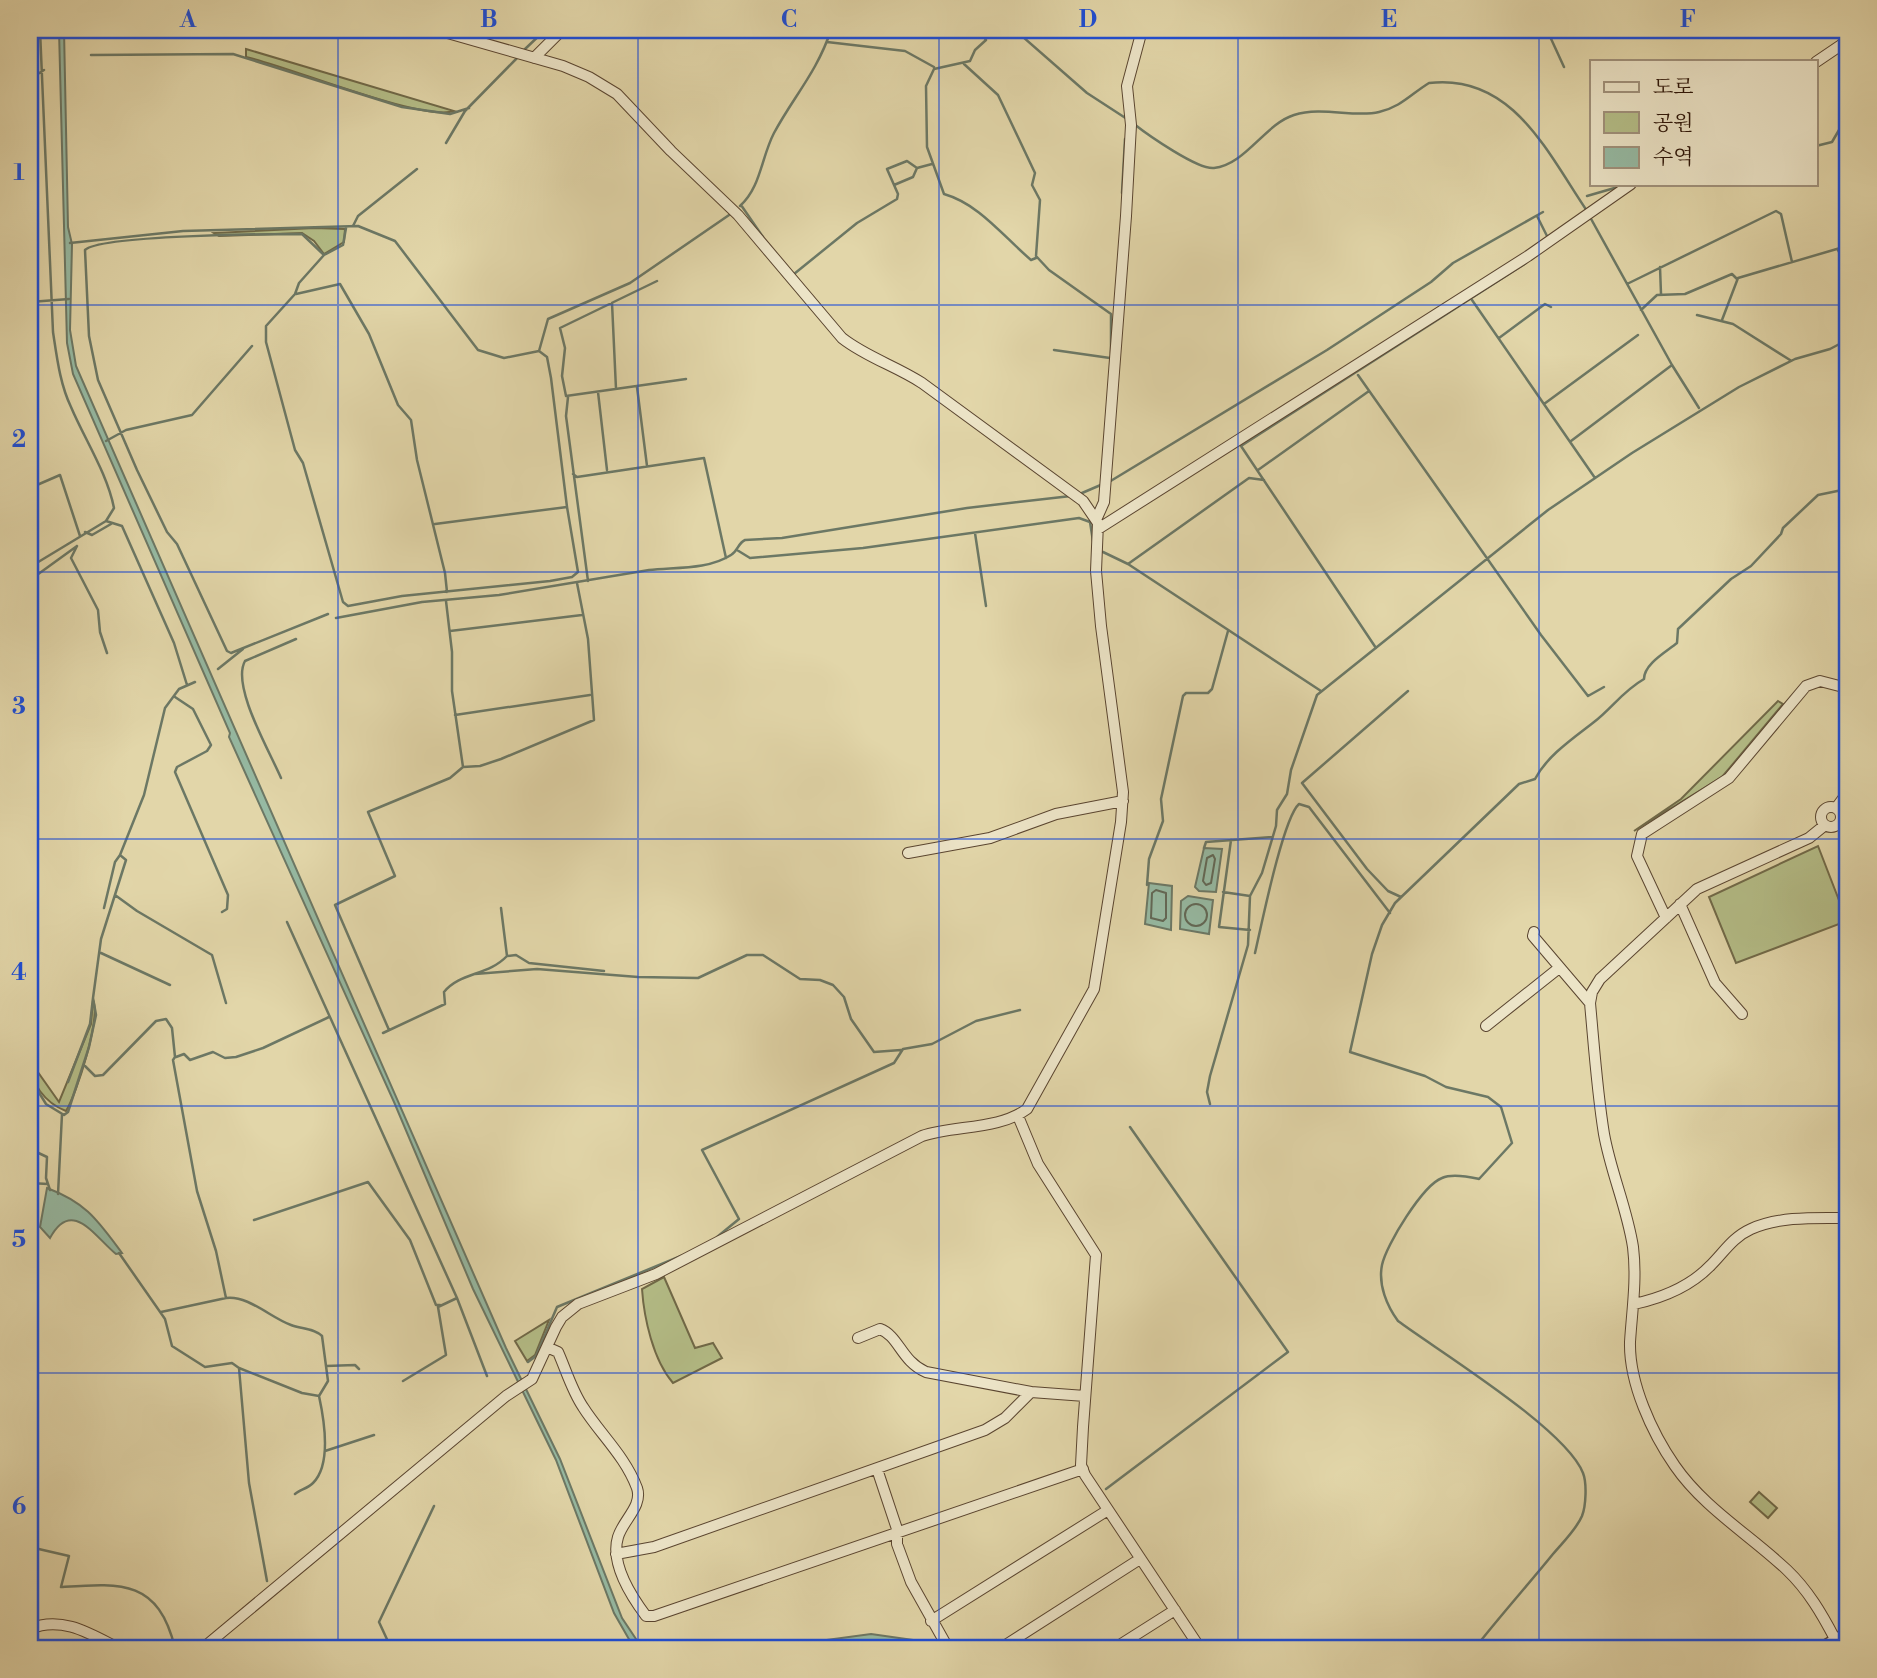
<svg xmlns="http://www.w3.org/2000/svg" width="1877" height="1678" font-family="'Libre Bodoni','Noto Serif KR',serif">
	<rect width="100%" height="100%" fill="#e2d6a9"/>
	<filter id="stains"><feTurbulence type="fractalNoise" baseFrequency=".00286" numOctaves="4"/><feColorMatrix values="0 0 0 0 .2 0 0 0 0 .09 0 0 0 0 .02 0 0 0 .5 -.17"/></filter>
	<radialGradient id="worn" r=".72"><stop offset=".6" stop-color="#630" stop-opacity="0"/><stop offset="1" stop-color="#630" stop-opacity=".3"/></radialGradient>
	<!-- green -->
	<path fill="#b4bd87" stroke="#706948" stroke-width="2" d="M246,49L454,111C422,122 288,66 246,57Z
		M314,228L345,229L344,242L324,254L314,241L302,233L219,236L214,233Z
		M1778,701L1783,704L1722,777L1634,831L1681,799Z
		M1818,846L1847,921L1736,963L1709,897Z
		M93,1000C101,1018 77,1093 66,1111C45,1103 30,1083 30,1061L59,1102L91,1024Z
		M664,1277L695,1348L713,1343L722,1358L673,1383C653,1360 644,1318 642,1289Z
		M549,1320L535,1355L527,1361L515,1341Z
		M1759,1492L1777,1508L1768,1518L1750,1502Z"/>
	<!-- water -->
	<path fill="#96baa3" stroke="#6c7865" stroke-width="2" d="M59,30H64L68,227L72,244L70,330L76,366L506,1348L560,1459L622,1618L642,1648H634L614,1613L556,1460L473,1289L394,1102L229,737L230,733L73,374L67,343Z
		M1204,848L1222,849L1216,892L1199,891L1195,887Z
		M1149,883L1172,886L1171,930L1145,924Z
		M1188,896L1213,900L1209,934L1180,929L1181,901Z
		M47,1188C87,1203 98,1221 122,1253L116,1254C95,1237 72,1197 50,1238L40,1227Z
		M871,1634L913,1640L924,1648L869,1640L806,1648H767Z"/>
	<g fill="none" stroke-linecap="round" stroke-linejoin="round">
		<!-- shore -->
		<path stroke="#626856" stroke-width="2" d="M1213,855L1215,859L1211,883L1206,885L1203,881L1207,858Z
			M1156,890L1166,893V918L1163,921L1151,918L1152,893Z
			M1185 915a11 11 0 1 1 22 0a11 11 0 1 1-22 0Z"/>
		<!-- stream -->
		<path stroke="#6c7865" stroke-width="2.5" d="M40,30L53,332C57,358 60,384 71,407C85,440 107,473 114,508L106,521L122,526L174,643L187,685
			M979,30L986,40L975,50L970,61L934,69L926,86L927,147L944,194C979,204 1003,236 1031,260L1036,258
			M1015,30L1087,93L1127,119
			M1547,30L1564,67
			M827,42L905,51L934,67
			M524,50L545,30
			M91,55L233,54L402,107L450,114L469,108
			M964,64L998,95L1035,173L1032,185L1040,200L1036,256L1049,270L1111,314V353
			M30,79L44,70
			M1134,124C1148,135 1198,170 1214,168C1245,165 1265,124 1294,115C1322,106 1355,118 1379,112C1401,107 1411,94 1429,83C1512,73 1547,152 1587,211
			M446,143L465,111L518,57
			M1816,146L1832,142L1839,130L1847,125
			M894,185L913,177L917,168
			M1122,193L1125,139
			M1587,196L1618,187
			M741,205L763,237
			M740,206C761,187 761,158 774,133C794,96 817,72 831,30
			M1537,216L1548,238
			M1590,217L1672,365L1699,408
			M353,226L358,216L417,169
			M346,228L343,245L324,255L299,283L295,294L266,326V342L295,450L303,463L343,602L348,606L402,596L550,581L572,577L578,572L567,507L435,524
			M70,243L183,231L358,226L395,241L478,350L504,358L539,351L548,319L630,283L732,213
			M1838,250L1847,268
			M324,255L302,234C271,234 100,235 85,250L89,336L98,380L137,470L167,532L177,544L227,651L231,653L328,614
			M1537,255L1550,245
			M1660,267L1661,294
			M794,274L857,223L897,199L898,194L887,169L907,161L917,168L932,164
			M657,281L560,328L565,348L562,376L566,396L686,379
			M1627,284L1776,211L1781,214L1792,262
			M296,294L340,284L369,334L398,405L411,420L417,460L445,573L447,592
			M1472,300L1595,478
			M30,302L69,299
			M612,303L616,389
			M1641,310L1657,295L1685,294L1732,274L1737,279
			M1697,315L1733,324L1790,360
			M1722,320L1738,278L1847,246
			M1499,338L1545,304L1551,307
			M1054,350L1110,358
			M539,351L547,357L551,378L567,507
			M1358,375L1541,635L1588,696L1604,687
			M637,387L647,466
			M598,392L607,470
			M568,397L566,416L588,581
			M1544,404L1638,335
			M106,441L126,430L192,415L252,346
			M1571,441L1672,365
			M1258,470L1369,391
			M573,474L577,477L704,458L726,558
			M1109,482L1327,350L1431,282L1453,263L1543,212
			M30,488L60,475L80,536
			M1082,493L1103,484
			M85,532L92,535L111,524
			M975,533L986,606
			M77,546L71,558L98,610L100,632L107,653
			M737,550L750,558L863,548L1079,518L1090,522L1093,541
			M1103,552L1128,564L1321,691
			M1128,564L1249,478L1264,480
			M30,567L106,521
			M30,580L77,546
			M336,618L422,602L499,595L649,570C674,567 708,570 731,555C738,551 738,543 745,540L782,538L967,508L1071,496
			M450,631L582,615
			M1376,648L1241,446L1526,263
			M218,669L243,649
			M175,697L193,709L211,745L207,751L177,767L175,772L228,895L227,909L222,912
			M455,715L590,695
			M463,767L480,766L501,759L594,720L588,639L577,583
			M281,778C270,752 231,686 245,661L296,639
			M1231,840L1219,927L1250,930
			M1204,848L1206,842L1272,837
			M1147,885L1149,859L1163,821L1161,799L1183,696L1186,693H1208L1212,689L1228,631
			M1223,892L1250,896
			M115,895L137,911L212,955L226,1003
			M1401,897L1388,891L1367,869L1302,783L1408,691
			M104,908L115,862L120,855
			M287,922L457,1298L487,1376
			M101,953L170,985
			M1255,953C1261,927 1283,818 1299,804L1309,807L1390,913
			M507,956L516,955L529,963L604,971
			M475,974L537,969L638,977L698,978L747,955H763L800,979L820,980L833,985L844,997L851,1019L874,1052L901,1050
			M389,1030L335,905L395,876L368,812L450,778L463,767L452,691V652L446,601
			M383,1033L445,1004L444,992C460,972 488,976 507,956L501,908
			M176,1057L184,1054L190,1060L213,1052L225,1058L236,1057L263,1048L329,1017
			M85,1066L95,1076L103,1075L156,1021L166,1019L172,1028L175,1057L173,1060L197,1191L216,1251L226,1298C248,1295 271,1318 291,1325C301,1329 314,1328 322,1336L328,1381L319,1396L302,1393L239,1368
			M30,1078L46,1104L64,1115L68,1112L89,1047L96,1015L93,998L101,939L126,860L120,855L144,795L165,708L179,689L195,682
			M68,1082L90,1024L93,998
			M1210,1104L1207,1092L1210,1076L1248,945L1250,896L1262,873L1276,826L1277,810L1287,794L1291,770L1317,695L1548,510L1632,453L1739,387L1795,359L1830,349L1847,340
			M30,1149L47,1157L46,1178L50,1190
			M30,1183L48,1184
			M58,1194L62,1114
			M254,1220L368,1182L410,1240L436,1305H440
			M717,1237L739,1219L702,1150L894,1063L903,1049L932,1044L976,1021L1020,1010
			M119,1253L165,1319L172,1346L205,1367L232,1363L239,1368L249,1483L267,1581
			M161,1312L226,1298
			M528,1362L536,1356L557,1307L681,1256
			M326,1366L355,1365L359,1369
			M403,1381L446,1355L438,1307L457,1298
			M325,1451L374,1435
			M1106,1489L1288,1352L1130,1127
			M295,1494C300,1490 308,1488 313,1483C332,1464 324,1419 319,1396
			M30,1547L69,1556L61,1587C121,1583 158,1579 175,1648
			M391,1648L379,1622L434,1506
			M1475,1648C1500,1616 1527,1586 1553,1554C1563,1542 1576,1530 1582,1516C1586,1506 1587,1483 1583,1473C1566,1429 1440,1352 1398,1321C1387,1306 1378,1285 1382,1265C1386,1245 1423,1185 1442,1178C1453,1173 1470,1177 1479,1179L1512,1143L1501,1107L1488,1097L1446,1087L1425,1076L1350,1052L1372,954L1382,925L1395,903L1519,784L1535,779C1547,756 1572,739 1594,722C1612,708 1623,691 1644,679C1644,664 1666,652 1677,643L1678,629L1731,579L1751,566L1781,534L1783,528L1818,495L1847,489
			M1836,1648L1847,1644"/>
		<!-- minor casing -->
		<g stroke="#5a4530" stroke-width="12">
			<path id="minor" d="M534,58L562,30
				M1816,62L1847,41
				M1096,520L1104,502L1126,216L1131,125L1127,86L1142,30
				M1098,529L1528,256L1631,184
				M1821 817a10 10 0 1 1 20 0a10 10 0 1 1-20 0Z
				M1836,808L1847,793
				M1825,825L1809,838L1697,889L1600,979L1592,992L1590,1003C1594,1046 1597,1091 1604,1134C1611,1173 1627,1208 1633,1247C1637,1280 1632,1310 1630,1342C1629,1383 1652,1433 1675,1466C1704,1508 1750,1535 1787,1570C1808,1590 1822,1614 1835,1639
				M908,853L990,838L1056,814L1123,801
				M1680,904L1715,983L1742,1014
				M1666,918L1637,856L1642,834L1729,778L1806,686L1820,681L1847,688
				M1534,932L1533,936L1590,1003
				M1486,1026L1559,968
				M1018,1116L1038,1164L1096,1255L1083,1427L1081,1465L1085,1475L1200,1648
				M1634,1304C1662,1298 1691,1286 1711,1265C1724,1252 1733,1237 1751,1229C1780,1216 1816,1218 1847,1218
				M858,1338L880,1329C899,1336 901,1361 926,1372L1031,1392
				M549,1348L558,1352C566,1370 572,1391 583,1407C600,1434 625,1456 637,1488C643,1506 623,1520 618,1537C610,1563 631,1596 646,1616H654L1083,1469
				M877,1469L897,1529V1544L911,1582L948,1648
				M616,1554L654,1547L985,1430L1005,1418L1031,1392L1085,1396
				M931,1621L1108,1510
				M30,1629C61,1615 91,1634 118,1648
				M203,1648L506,1396L532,1379L556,1327L562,1317L578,1304L656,1274L922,1136C955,1125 999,1130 1027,1109L1094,989L1121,822L1123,792L1101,626L1096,571L1098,523L1083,501L922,383C896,366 866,357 842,338L738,215L671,151L617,94L589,77L563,66L437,30
				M1001,1648L1140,1559
				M1115,1648L1175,1610"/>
		</g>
		<!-- tertiary casing -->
		<g stroke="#5a4530" stroke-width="15">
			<path id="tertiary" d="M1823,1648L1847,1634"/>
		</g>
		<!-- minor -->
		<use href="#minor" stroke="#ece4c7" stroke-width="10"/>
		<!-- tertiary -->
		<use href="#tertiary" stroke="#ece4c7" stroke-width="12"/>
	</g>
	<!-- grid -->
	<path fill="none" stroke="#1d4ed8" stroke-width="2" stroke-opacity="0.55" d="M338,30V1648M638,30V1648M939,30V1648M1238,30V1648M1539,30V1648M30,305H1847M30,572H1847M30,839H1847M30,1106H1847M30,1373H1847"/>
	<!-- margin -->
	<rect width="1877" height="1678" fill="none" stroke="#e2d6a9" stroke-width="77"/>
	<!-- legend -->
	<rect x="1590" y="60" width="228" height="126" fill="#ece4c7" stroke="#a0917b" stroke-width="2"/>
	<rect x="1604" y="82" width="35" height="10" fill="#ece4c7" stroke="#a0917b" stroke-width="2"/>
	<text x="1653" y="94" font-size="21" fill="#2d1508">도로</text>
	<rect x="1604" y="112" width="35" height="21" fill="#b4bd87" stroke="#a0917b" stroke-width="2"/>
	<text x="1653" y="130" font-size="21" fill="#2d1508">공원</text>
	<rect x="1604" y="147" width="35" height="21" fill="#96baa3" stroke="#a0917b" stroke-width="2"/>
	<text x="1653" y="164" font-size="21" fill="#2d1508">수역</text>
	<rect x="38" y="38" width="1801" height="1602" fill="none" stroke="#1d4ed8" stroke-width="2.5"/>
	<g font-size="23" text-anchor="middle" font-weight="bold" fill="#1d4ed8">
		<text x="188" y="27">A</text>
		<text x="489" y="27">B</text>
		<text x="789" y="27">C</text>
		<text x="1088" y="27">D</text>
		<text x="1389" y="27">E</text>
		<text x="1688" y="27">F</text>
		<text x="19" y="180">1</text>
		<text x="19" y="447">2</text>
		<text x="19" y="714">3</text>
		<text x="19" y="980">4</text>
		<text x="19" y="1247">5</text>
		<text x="19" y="1514">6</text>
	</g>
	<rect width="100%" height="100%" filter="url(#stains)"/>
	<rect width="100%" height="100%" fill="url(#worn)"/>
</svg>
